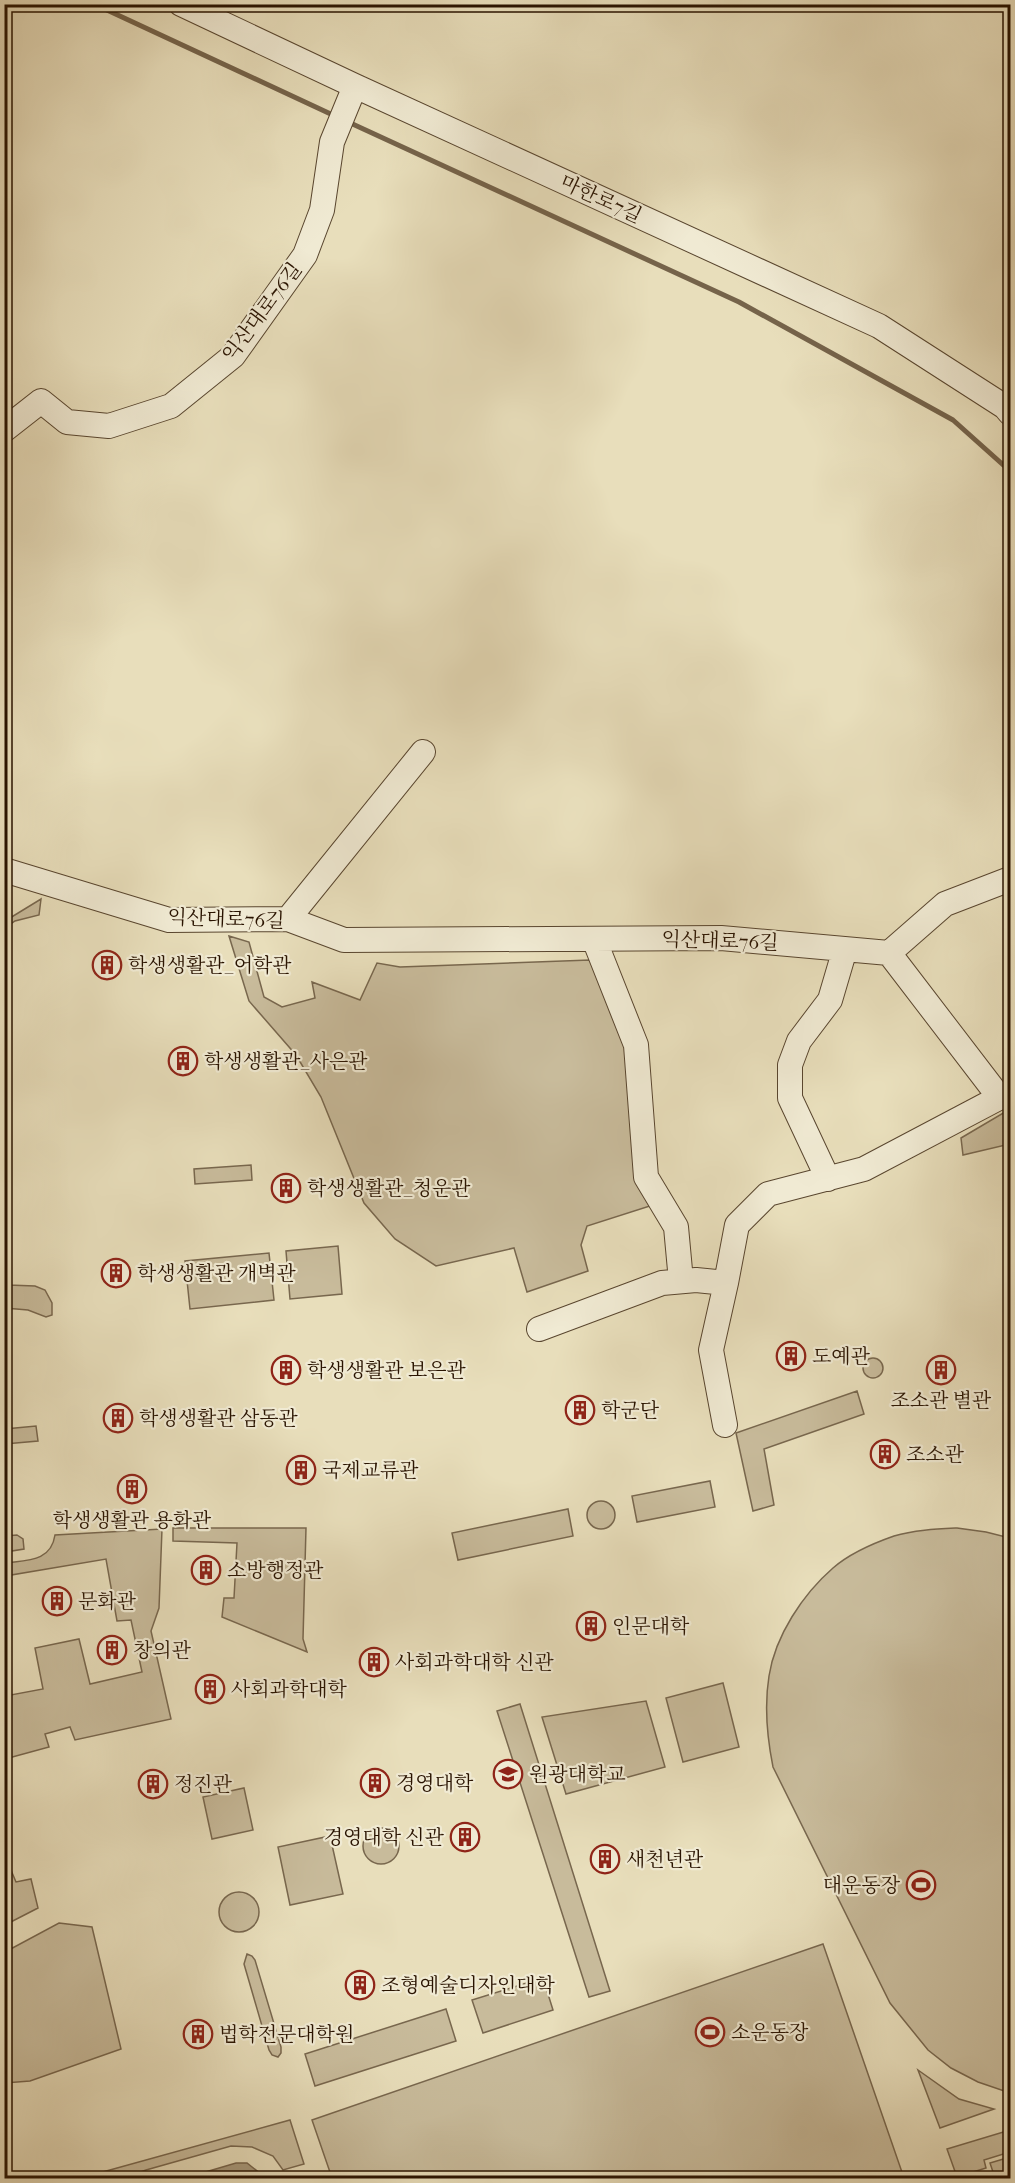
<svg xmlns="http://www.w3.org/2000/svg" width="1015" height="2183" font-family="'IM FELL French Canon','Noto Serif KR',serif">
	<rect width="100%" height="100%" fill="#e8debb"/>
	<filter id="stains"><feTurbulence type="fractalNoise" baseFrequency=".00333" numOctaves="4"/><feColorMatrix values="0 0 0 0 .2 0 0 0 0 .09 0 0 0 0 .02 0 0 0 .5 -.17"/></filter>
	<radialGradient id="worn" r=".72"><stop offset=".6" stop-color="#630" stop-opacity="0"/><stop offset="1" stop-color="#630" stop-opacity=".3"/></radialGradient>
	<!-- green -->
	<path fill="#c8bb9b" stroke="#78674e" stroke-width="1.5" d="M41,899L39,915L15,921L5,928V921Z
		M229,936L249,942L264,997L282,1007L315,998L312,982L360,1000L377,963L400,967L590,960L627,1044L653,1205L587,1226L581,1245L588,1271L527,1292L514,1248L436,1266L395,1239L364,1203L321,1097L296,1055L249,1001Z
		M1010,1109V1144L963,1155L961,1138Z
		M251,1165L252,1180L195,1184L194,1169Z
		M338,1246L342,1294L290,1299L286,1251Z
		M269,1253L274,1300L190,1309L185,1261Z
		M5,1283L8,1285L35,1286L45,1290L52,1303V1315L46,1317L28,1310L5,1308Z
		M863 1368a10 10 0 1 1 20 0a10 10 0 1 1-20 0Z
		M857,1391L864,1414L764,1449L774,1505L753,1511L736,1433Z
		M36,1426L38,1441L5,1444V1429Z
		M710,1481L715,1507L637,1522L632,1496Z
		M587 1515a14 14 0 1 1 28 0a14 14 0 1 1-28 0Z
		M568,1509L573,1536L458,1560L452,1533Z
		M173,1528H306L303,1639L307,1652L222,1617L224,1598H234L237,1543L173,1541Z
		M957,1528L986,1532L1010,1538V2093L978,2082L951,2068L928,2050L890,2003L773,1767C767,1737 764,1707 769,1676C775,1636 803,1594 833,1568C849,1554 874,1543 894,1536C914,1530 937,1529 957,1528Z
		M162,1529L159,1608L151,1631L171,1719L75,1740L70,1727L45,1734L49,1747L5,1759V1696L43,1689L35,1648L79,1639L90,1684L142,1672L131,1620L117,1621L106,1559L5,1576V1563C27,1560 51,1562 55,1535Z
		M17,1535L23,1539L24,1549L5,1552V1536Z
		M723,1683L739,1747L683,1762L666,1698Z
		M646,1701L665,1767L566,1794L542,1717Z
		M520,1704L610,1991L589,1997L497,1711Z
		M244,1788L253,1830L212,1839L203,1797Z
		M363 1846a18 18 0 1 1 36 0a18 18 0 1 1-36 0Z
		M330,1836L343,1894L290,1905L278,1847Z
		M5,1856L16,1882L31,1879L38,1908L5,1925Z
		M219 1912a20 20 0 1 1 40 0a20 20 0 1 1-40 0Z
		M59,1923L92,1927L121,2049L30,2081L5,2083V1952Z
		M823,1944L904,2178H332L312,2120Z
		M247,1954L252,1956L255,1960L281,2047V2053L278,2057L272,2055L269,2050L244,1964Z
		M543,1978L553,2010L483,2033L472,2000Z
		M446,2009L456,2041L315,2086L305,2054Z
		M918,2070L959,2099L994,2109L940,2128Z
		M290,2120L304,2164L283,2170L273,2156L252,2147L231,2146L146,2170L124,2178H81Z
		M1010,2130V2152L984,2160L986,2168L957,2177L947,2149Z
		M1010,2157V2178H995L990,2163Z"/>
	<!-- water -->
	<path fill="#a7997b" stroke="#75634a" stroke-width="1.5" d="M236,2163H247L266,2178H185Z"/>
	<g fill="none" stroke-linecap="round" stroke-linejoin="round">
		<!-- stream -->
		<path stroke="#75634a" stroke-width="5" d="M94,4L335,116
			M346,121L739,302L953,420L1010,471"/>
		<!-- minor casing -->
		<g stroke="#59462f" stroke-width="26">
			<path id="minor" d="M181,4L355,86L879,326L1005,407L1010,413
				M4,430L41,401L67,422L109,426L171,406L233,356L305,255L322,210L332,142L355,86
				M4,870L169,920L288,919L344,940L721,938L889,953L1000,1098
				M288,919L423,752
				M594,939L636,1045L646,1177L676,1227L681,1281
				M889,953L945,904L1010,879
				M828,1179L790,1098V1065L799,1041L830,1000L845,949
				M539,1329L662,1283L696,1280L726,1283L737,1225L768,1194L864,1169L1010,1092
				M725,1425L711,1350L726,1283"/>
		</g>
		<!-- minor -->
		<use href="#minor" stroke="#f0ead3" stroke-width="24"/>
	</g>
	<!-- icons -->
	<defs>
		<g id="building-ring" transform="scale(1.5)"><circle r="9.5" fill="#f0ead3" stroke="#8f2418" stroke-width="1.5"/><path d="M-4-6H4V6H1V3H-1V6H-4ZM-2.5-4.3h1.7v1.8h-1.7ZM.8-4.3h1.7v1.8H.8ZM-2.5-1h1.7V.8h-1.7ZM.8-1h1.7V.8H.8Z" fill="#8f2418"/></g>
		<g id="university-ring" transform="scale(1.5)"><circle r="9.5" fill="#f0ead3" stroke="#8f2418" stroke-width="1.5"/><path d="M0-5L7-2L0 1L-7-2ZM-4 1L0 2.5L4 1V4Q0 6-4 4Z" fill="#8f2418"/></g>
		<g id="stadium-ring" transform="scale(1.5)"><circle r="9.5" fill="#f0ead3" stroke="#8f2418" stroke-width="1.5"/><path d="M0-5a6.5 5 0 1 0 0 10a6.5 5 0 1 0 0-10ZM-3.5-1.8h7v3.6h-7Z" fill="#8f2418"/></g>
	</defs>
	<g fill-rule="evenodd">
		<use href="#building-ring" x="107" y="965"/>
		<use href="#building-ring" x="183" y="1061"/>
		<use href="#building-ring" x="286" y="1188"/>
		<use href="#building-ring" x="116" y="1273"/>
		<use href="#building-ring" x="791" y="1356"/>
		<use href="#building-ring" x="286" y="1370"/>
		<use href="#building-ring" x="941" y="1370"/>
		<use href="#building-ring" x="580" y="1410"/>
		<use href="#building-ring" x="118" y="1418"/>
		<use href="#building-ring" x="885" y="1454"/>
		<use href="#building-ring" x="301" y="1470"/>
		<use href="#building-ring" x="132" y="1489"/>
		<use href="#building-ring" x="206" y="1570"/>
		<use href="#building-ring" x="57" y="1601"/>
		<use href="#building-ring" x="591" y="1626"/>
		<use href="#building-ring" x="112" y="1650"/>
		<use href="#building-ring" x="374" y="1662"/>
		<use href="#building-ring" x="210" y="1689"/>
		<use href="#university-ring" x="508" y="1774"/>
		<use href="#building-ring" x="375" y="1783"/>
		<use href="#building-ring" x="153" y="1784"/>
		<use href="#building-ring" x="465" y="1837"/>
		<use href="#building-ring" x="605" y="1859"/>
		<use href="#stadium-ring" x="921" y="1885"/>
		<use href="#building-ring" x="360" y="1985"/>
		<use href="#stadium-ring" x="710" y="2032"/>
		<use href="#building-ring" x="198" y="2034"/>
	</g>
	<g text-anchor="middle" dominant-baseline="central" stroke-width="4.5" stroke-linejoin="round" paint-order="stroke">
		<!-- street labels -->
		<g font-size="20" fill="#291300" stroke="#f0ead3">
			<text transform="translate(601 199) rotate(25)">마한로7길</text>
			<text transform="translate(262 312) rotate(-53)">익산대로76길</text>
			<text transform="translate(226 919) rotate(2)">익산대로76길</text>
			<text transform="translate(720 941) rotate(2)">익산대로76길</text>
		</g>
		<!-- poi labels -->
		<g font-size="20" fill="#291300" stroke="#f0ead3" text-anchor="start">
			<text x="128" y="965">학생생활관_어학관</text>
			<text x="204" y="1061">학생생활관_사은관</text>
			<text x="307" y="1188">학생생활관_청운관</text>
			<text x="137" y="1273">학생생활관 개벽관</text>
			<text x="812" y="1356">도예관</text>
			<text x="307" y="1370">학생생활관 보은관</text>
			<text x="941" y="1400" text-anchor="middle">조소관 별관</text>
			<text x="601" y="1410">학군단</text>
			<text x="139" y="1418">학생생활관 삼동관</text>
			<text x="906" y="1454">조소관</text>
			<text x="322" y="1470">국제교류관</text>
			<text x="132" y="1520" text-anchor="middle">학생생활관 용화관</text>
			<text x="227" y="1570">소방행정관</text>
			<text x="78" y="1601">문화관</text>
			<text x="612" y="1626">인문대학</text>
			<text x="133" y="1650">창의관</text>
			<text x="395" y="1662">사회과학대학 신관</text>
			<text x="231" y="1689">사회과학대학</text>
			<text x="529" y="1774">원광대학교</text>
			<text x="396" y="1783">경영대학</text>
			<text x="174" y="1784">정진관</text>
			<text x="444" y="1837" text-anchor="end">경영대학 신관</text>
			<text x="626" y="1859">새천년관</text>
			<text x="900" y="1885" text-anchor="end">대운동장</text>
			<text x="381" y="1985">조형예술디자인대학</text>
			<text x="731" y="2032">소운동장</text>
			<text x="219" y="2034">법학전문대학원</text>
		</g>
	</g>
	<!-- margin -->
	<rect width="1015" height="2183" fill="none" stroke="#e8debb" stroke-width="24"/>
	<rect x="6" y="6" width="1003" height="2171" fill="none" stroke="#291300" stroke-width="3"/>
	<rect x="12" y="12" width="991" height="2159" fill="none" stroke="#291300" stroke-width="1.5"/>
	<rect width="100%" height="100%" filter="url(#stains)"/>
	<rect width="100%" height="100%" fill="url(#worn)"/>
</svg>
